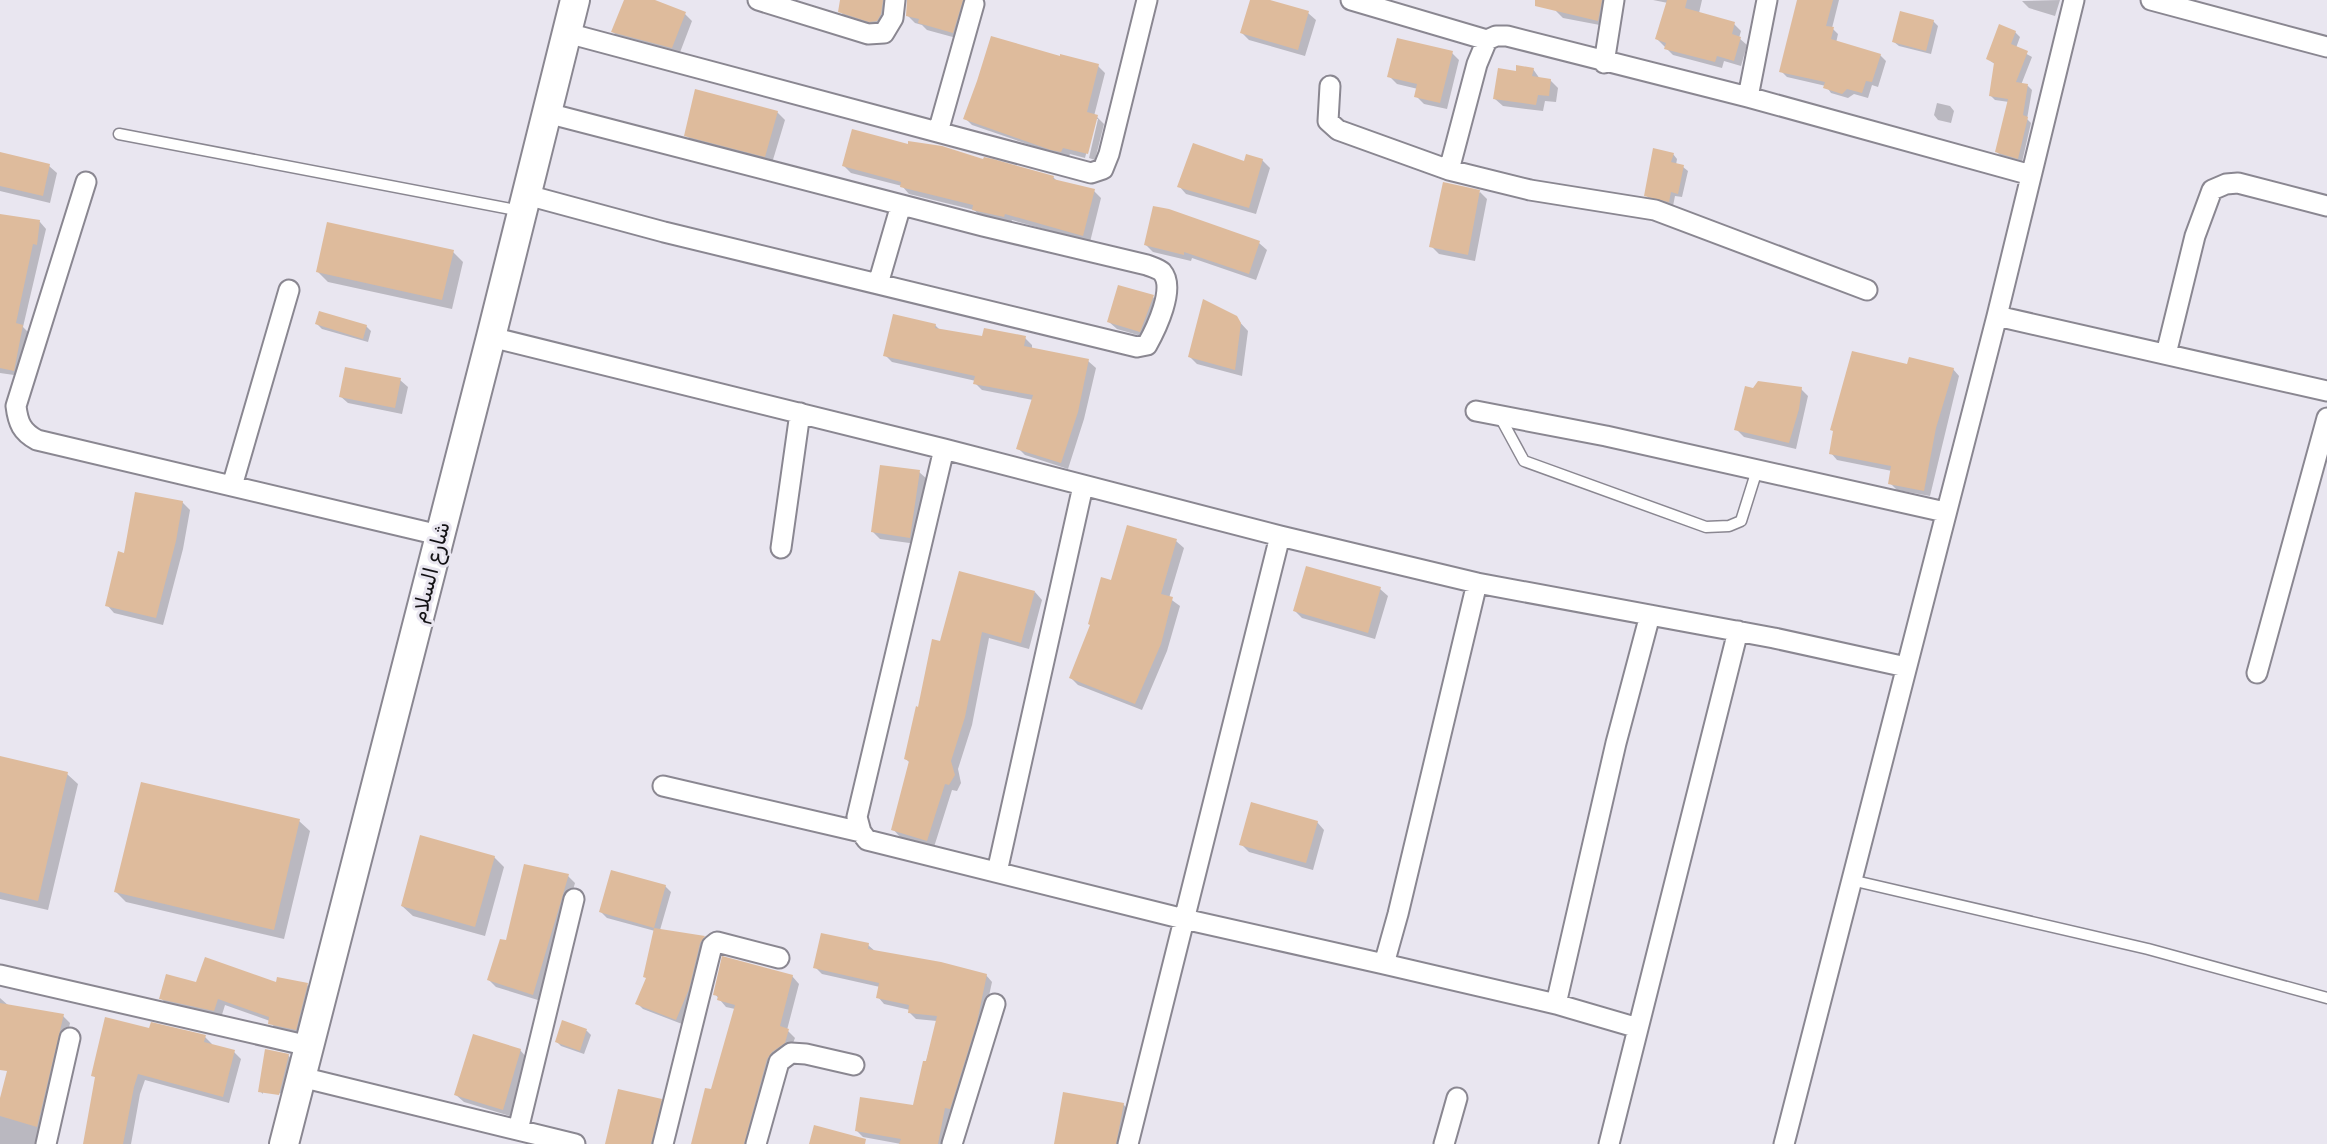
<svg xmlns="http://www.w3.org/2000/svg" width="2327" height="1144" font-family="Rubik,Vazirmatn,sans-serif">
	<rect width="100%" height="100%" fill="#e9e6f0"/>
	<!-- shadow -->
	<path fill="#0003" d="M626,0H651L685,14L692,21L679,55L620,39L613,32Z
		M842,0H893L878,28L847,19L840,11Z
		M909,0H977L960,39L927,30L922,25L915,23L907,15Z
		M1251,0H1263L1308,13L1316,20L1305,56L1249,40L1242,33Z
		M1559,0H1605V26L1563,18L1556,11Z
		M1653,0H1702L1699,13L1734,24L1741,31L1739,38L1747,45L1741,66L1724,61L1722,68L1673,55L1657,39L1668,3Z
		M1798,0H1839L1832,28L1838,34L1836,43L1880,55L1886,61L1878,87L1872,85L1868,98L1854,94L1848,98L1831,93L1826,86L1787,77L1781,71Z
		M2060,0L2055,16L2029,8L2022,1Z
		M1933,21L1938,26L1931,54L1899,46L1894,42Z
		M2015,32L2020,37L2016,48L2032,57L2021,85L2028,86L2032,90L2027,119L2031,123L2022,162L2002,157L1997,152L2009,102L1995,100L1990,95L1996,65L1988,59Z
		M1452,53L1459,60L1447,109L1424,104L1416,96L1418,89L1397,84L1389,76Z
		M1061,59L1098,66L1105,73L1094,116L1097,117L1104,124L1095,160L1089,158L1098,119H1095L1085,158L1070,154L1068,158L972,125L965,118Z
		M1533,69L1540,79L1550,80L1558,88L1556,102L1545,101L1543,111L1503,106L1495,99L1517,73Z
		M1937,103L1950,106L1954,111L1951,123L1938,120L1934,115Z
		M777,112L785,120L772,163L694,143L686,135Z
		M909,146L1053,177L1058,182L1094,191L1101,198L1090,242L1012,220L1011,223L981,216L974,210L909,194L902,186L851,173L844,166Z
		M0,154L49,166L57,173L50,203L0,191Z
		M1673,154L1677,159L1676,165L1683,167L1688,171L1682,197L1675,196L1673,206L1650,200L1646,195Z
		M1262,160L1270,168L1256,214L1186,194L1179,186L1245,163Z
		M1480,192L1487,199L1475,261L1439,254L1431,246Z
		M0,216L40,222L46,229L23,327L29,333L21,376L0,373Z
		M1259,243L1267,250L1256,280L1192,258L1191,261L1153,252L1146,245Z
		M453,252L463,262L452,309L328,282L318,272Z
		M1153,297L1160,304L1148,338L1117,329L1109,322Z
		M1236,318L1248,331L1242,376L1197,364L1190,357Z
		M317,324L366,326L371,331L368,342L322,329Z
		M935,325L941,331L984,338H1025L1032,345V349L1088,361L1096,368L1084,419L1068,469L1025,455L1018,448L1033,400L982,390L975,383L976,381L892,362L885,355Z
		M1908,366L1953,369L1959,376L1930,496L1897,490L1890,483L1892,471L1837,460L1831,453Z
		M400,380L408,387L402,414L348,403L340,396Z
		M1801,389L1808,396L1796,449L1744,437L1736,429L1754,390Z
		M919,472L927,479L917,544L880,539L873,532Z
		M182,502L190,510L183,549L163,625L114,613L107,605L126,555Z
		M1176,541L1184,548L1169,598L1180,606L1167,651L1142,710L1078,685L1071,678L1112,582Z
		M1380,589L1388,596L1375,639L1302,618L1295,611Z
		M1035,592L1042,600L1029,649L989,638L972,725L958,769L961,783L957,791L952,790L934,847L900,837L893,829L910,763L906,759L942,643Z
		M0,758L67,774L78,784L48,910L0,899Z
		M299,821L310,831L284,939L126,902L116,892Z
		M1317,822L1324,830L1313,870L1249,852L1241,844Z
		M494,857L504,867L485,936L413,916L402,906Z
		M568,876L575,883L541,1001L496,987L489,980L507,943Z
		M665,886L671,892L660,930L704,938L709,943L694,995L682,1024L643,1009L637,1003L647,979L655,931L607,918L601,912Z
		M868,945L876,952L986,975L992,982L982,1028L956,1115L951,1113L946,1144H901L863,1137L856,1130L914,1107L937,1021L916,1019L910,1013V1010L884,1004L878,997L880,987L822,974L815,967Z
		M792,976L799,984L787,1030L795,1038L752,1144H693L712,1091L735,1009L726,1007L715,994Z
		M197,984L307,985L315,992L303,1037L277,1031L270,1021L225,1005L221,1018L168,1006L161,998Z
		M0,998L9,1006L63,1016L70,1023L42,1144H0V1105L15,1051L0,1048Z
		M563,1022L587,1031L591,1035L584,1054L561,1046L557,1042Z
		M151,1031L205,1037L212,1044V1046L234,1052L241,1059L229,1103L145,1080L140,1094L131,1144H84L97,1079L93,1075Z
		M520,1050L527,1058L510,1116L464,1102L456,1095Z
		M288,1055L292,1060L285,1094L263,1091V1094L260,1091Z
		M661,1100L668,1108L659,1144H609Z
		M1123,1104L1130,1112L1124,1144H1055Z"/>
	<!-- building -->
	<path fill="#debb9c" d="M624,0H655L686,12L672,48L611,32Z
		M840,0H883L881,14L877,21L869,22L838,12Z
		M907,0H963L953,33L918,23L919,19L906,16Z
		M1250,0H1270L1309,11L1298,50L1240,33Z
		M1535,0H1602L1598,21L1535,6Z
		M1667,0H1687L1685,8L1735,22L1732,34L1741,37L1734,61L1717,56L1715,62L1664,49L1666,43L1655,39Z
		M1797,0H1833L1826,26L1834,27L1831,39L1881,54L1872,82L1866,81L1862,93L1847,89L1842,94L1823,88L1825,82L1779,72Z
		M1900,11L1934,20L1926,51L1892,42Z
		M1999,24L2016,31L2011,44L2028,51L2016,82L2028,84L2023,115L2028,117L2018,159L1995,152L2008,99L1989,96L1994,63L1986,59Z
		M991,36L1060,56V54L1099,64L1087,112L1098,115L1088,154L1063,148L1061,152L1051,150L963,119L977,81Z
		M1397,38L1453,51L1440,103L1414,97L1417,84L1387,77Z
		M1516,65L1534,68L1532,76L1551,79L1549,96L1538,95L1536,105L1493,99L1498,68L1516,71Z
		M695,89L778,111L765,157L684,136Z
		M852,129L908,144V141L942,146L983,159L984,157L993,159L1054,176L1053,179L1095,189L1083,236L1005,214L1004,217L972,210L973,205L900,187L901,182L842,166Z
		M1193,143L1244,161L1246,154L1263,159L1249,208L1177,187Z
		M1653,148L1674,153L1671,162L1684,165L1678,194L1671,192L1669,202L1644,196Z
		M0,152L50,164L43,196L0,186Z
		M1443,182L1480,190L1468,255L1429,247Z
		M1153,206L1169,209L1260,241L1249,274L1184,252V255L1144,245Z
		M0,214L40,220L37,245L33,244L16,323L23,325L14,371L0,368Z
		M327,222L454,250L442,300L316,272Z
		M1118,285L1154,295L1140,332L1107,322Z
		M1203,299L1237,316L1241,323L1235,370L1188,357Z
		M319,311L367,325L363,339L315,324Z
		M893,314L936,324L935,328L982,336L984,328L1026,336L1024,346L1089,359L1078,412L1061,463L1016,449L1033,395L973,384L975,376L883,356Z
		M1852,351L1907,364L1909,357L1954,368L1936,428L1924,491L1888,484L1891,466L1829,454L1833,431L1830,430Z
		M345,367L401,378L395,408L339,397Z
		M1758,381L1802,387L1799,409L1789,443L1734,430L1745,386L1753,388Z
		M880,465L920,470L910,538L871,532Z
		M135,492L183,501L176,541L156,618L105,606L118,551L124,553Z
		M1127,525L1177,539L1161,594L1173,597L1161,644L1135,704L1069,678L1090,625L1088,624L1101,577L1111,580Z
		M1306,566L1381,587L1368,633L1293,611Z
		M959,571L1035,591L1021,643L982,632L965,717L951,761L955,775L949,785L945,784L927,841L891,830L909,761L904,759L916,706L918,707L932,639L940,641Z
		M0,756L68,772L38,901L0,892Z
		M141,782L300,819L274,930L114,892Z
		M1251,802L1318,821L1306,863L1239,845Z
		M420,835L495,856L475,927L401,906Z
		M524,864L569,874L533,995L487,980L500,939L506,940Z
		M611,870L666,885L654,928L705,936L700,943L689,989L676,1020L635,1004L646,978L643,977L654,928L599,912Z
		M821,933L869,943L868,949L941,962L987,974L977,1022L950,1109L945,1108L938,1144H899L901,1139L855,1131L860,1097L913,1105L923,1061H926L937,1016L908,1013L909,1005L876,998L879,983L813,968Z
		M722,956L793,975L780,1026L789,1029L785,1043L772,1052L767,1059L744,1144H691L705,1088L711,1089L735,1005L717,1000L718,996L713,995Z
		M205,957L276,982L277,977L308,983L296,1030L268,1024L269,1017L218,999L214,1011L159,999L166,974L196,982Z
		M0,1003L64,1014L37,1127L0,1116V1098L7,1071L0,1070Z
		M105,1017L149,1028L151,1022L206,1035L204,1042L235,1050L223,1097L138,1074L134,1087L123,1144H83L95,1077L91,1076Z
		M562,1020L587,1029L580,1051L555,1042Z
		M473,1034L521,1049L503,1110L454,1095Z
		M265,1049L289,1054L279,1095L258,1092Z
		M618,1089L662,1099L651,1144H605Z
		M1063,1092L1124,1103L1116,1144H1054Z
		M814,1125L866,1139L865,1144H809Z"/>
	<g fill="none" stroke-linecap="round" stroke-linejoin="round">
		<!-- lane casing -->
		<g stroke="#8a8791" stroke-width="13">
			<path id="lane" d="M119,134L521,211
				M1499,415L1524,461L1706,527L1729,526L1741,521L1757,470
				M1851,880L2148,949L2327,998"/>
		</g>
		<!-- street casing -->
		<g stroke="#8a8791" stroke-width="23">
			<path id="street" d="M758,0L868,34L884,33L893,18L895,0
				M1351,0L1487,40
				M2151,0L2327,47
				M567,33L1091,173L1103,169L1109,154L1147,0
				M1604,63L1614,0
				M1330,86L1328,121L1338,130L1449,170
				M1748,97L1767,0
				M938,132L974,4
				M86,182L16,406C18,423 22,432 37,440L439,535
				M527,195L664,232L1137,347L1147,345C1156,329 1176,288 1162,272C1159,269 1152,267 1147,265L983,226L547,113
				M878,284L901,205
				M1867,290L1655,210L1530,190L1449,170L1477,64L1487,40L1496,36H1507L1748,97L2031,175
				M1997,316L2327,391
				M491,337L944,449L1280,536L1477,583L1774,638L1906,667
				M2166,354L2195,236L2212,190L2226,184L2238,183L2327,206
				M1476,411L1606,436L1945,512
				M944,449L857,817L861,832L867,840L1184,919L1384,964L1398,914L1477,583
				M232,486L289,290
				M781,548L800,413
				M2257,673L2327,418
				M663,786L861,832
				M997,872L1083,486
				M1384,964L1556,1004
				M0,975L309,1046
				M1638,1028L1556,1004L1616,743L1650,615
				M301,1077L575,1144
				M518,1130L574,899
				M46,1144L70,1038
				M663,1144L712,946L717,942L779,958
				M756,1144L779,1062L791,1053L806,1054L854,1065
				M952,1144L995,1004
				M1128,1144L1280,536
				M1444,1144L1457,1098
				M1609,1144L1738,631
				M1784,1144L1997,316L2074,0"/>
		</g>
		<!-- secondary casing -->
		<g stroke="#8a8791" stroke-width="32">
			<path id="secondary" d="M284,1144L491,337L575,0"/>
		</g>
		<!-- lane -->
		<use href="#lane" stroke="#fff" stroke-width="10"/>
		<!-- street -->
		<use href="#street" stroke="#fff" stroke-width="19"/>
		<!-- secondary -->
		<use href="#secondary" stroke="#fff" stroke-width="28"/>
	</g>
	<g text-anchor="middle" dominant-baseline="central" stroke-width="6" stroke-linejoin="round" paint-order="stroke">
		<!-- street labels -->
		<g font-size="21" fill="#131215" stroke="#e9e6f0">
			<text transform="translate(430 572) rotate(-76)">شارع السلام</text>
		</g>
	</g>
</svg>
